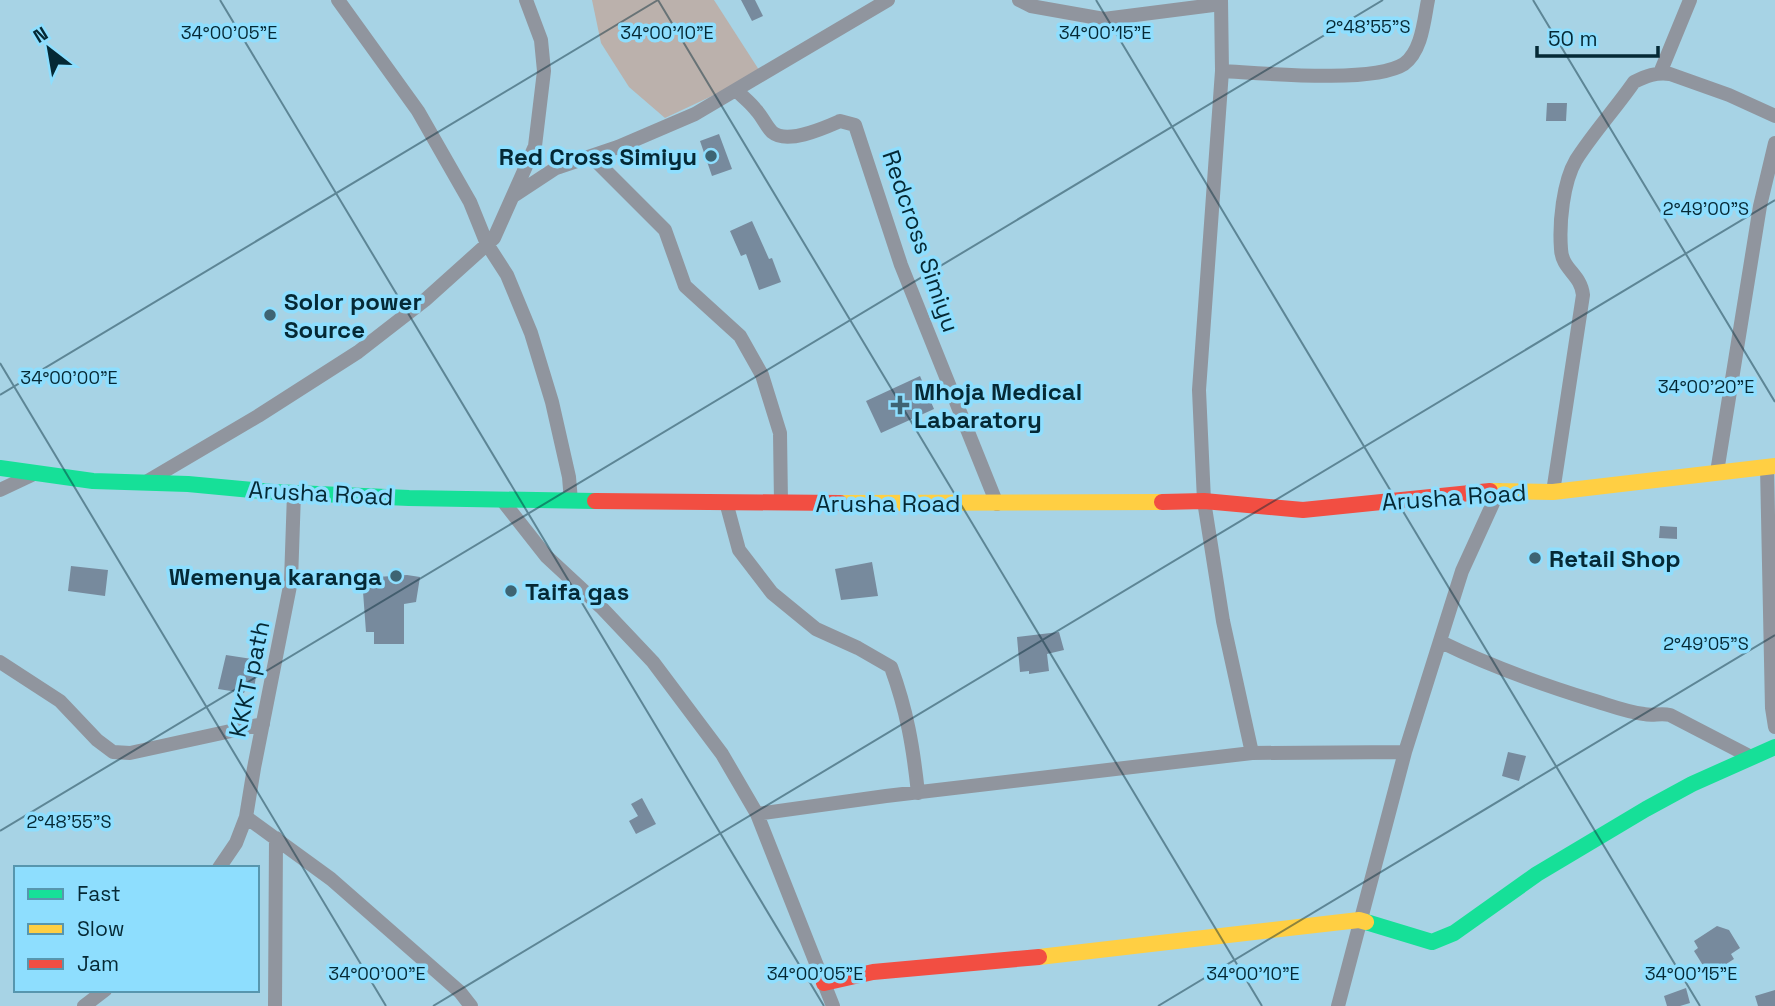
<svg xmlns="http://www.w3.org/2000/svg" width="1775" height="1006" font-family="'Space Grotesk',sans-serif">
	<rect width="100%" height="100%" fill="#a7d3e5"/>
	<!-- green -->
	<path fill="#bbb1ac" d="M592,0H714L761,73L665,118L629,87L601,43Z"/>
	<!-- building -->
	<path fill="#778a9d" d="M741,0H755L763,16L752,21Z
		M1547,103H1567L1566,121H1546Z
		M719,134L732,169L712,176L700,141Z
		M752,221L769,259L772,258L781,282L759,290L746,254L741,256L730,231Z
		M920,376L934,409L881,433L866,401Z
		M1660,526L1677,527V539L1659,538Z
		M872,562L878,596L841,600L835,569Z
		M71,566L108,570L105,596L68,591Z
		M407,575L420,577L416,602L404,604V644H374V632H366L362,578Z
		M1059,632L1064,650L1047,654L1049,671L1029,674V671L1020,672L1017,637Z
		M226,655L252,659L249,673L256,676L254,689L246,687L244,693L218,689Z
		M1508,752L1526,756L1519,781L1502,776Z
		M642,798L656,824L636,834L629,821L638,816L631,804Z
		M1717,926L1729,930L1740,948L1731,954L1734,959L1709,975L1694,951L1698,948L1694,941Z
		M1686,988L1690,1003L1680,1006H1667L1664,996Z
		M1775,990V1006H1758L1755,996Z"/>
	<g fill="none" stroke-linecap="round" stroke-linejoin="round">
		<!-- street -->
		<path stroke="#90959e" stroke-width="14" d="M338,0L418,111L470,202L487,244L507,275L531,333L552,402L569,477L571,501
			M1019,0L1031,6L1104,19L1221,4
			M1221,0L1222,71L1199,390L1204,501L1223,621L1252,753
			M1222,71C1261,73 1373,84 1404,64C1422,51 1424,20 1428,0
			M1660,73L1690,0
			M737,91C743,97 751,103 756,110C762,116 766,126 772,132C787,145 824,128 840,121L855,125L901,265L997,504
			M592,157L665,230L685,286L740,336L762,375L780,433L781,503
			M515,195L556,168L618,147L695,114L888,0
			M1767,467L1772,708L1775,727
			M1717,472L1760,206L1775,143
			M146,482L258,416L358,352L425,300L494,238L535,146L544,71L541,40L526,0
			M0,490L36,473
			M1553,492L1583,295C1581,274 1562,270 1561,249C1559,223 1563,182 1576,160C1593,133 1616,108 1634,82C1646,76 1656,72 1670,74L1729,95L1775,116
			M502,500L546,556L601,607L653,662L722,754L757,814L833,1006
			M726,502L739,550L772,593L816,629L858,648L891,667C907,711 913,746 918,793
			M1441,642C1490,666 1540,684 1592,700C1609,705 1626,712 1644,714C1652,716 1661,713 1670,715L1751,757
			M0,662L60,701L97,740L113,752L130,753L263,724
			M757,814L886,796L1252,753L1405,752
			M246,817L331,879L460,992L471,1006
			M219,868L236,843L246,817L254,768L291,581L294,493
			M84,1006L105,990
			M275,1006L276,838
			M1338,1006L1405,752L1462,571L1499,490"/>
		<!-- fast -->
		<path stroke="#16e098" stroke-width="16" d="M0,468L93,481L188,484L273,492L409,498L595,501
			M1366,922L1432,942L1454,933L1537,874L1646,809L1692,784L1775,747"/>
		<!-- slow -->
		<path stroke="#ffcf43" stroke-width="16" d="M1490,491L1553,492L1775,466
			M840,503L1162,502
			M1039,957L1359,920L1366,922"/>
		<!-- jam -->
		<path stroke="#f24e42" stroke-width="16" d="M595,501L840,503
			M1162,502L1204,501L1303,510L1490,491
			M824,983L873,972L1039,957"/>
	</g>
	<!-- ticks -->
	<path fill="none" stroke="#052935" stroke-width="2" stroke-opacity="0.45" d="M220,0L824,1006M658,0L1262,1006M1096,0L1700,1006M1533,0L1775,402M0,363L386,1006M0,395L658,0M0,831L1383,0M433,1006L1775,200M1158,1006L1775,635"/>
	<!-- markers -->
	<g fill="#3e6473" stroke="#8edefe" stroke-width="2.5">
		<circle cx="711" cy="156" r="7"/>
		<circle cx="270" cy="315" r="7"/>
		<path d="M896.5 394.5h7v7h7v7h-7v7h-7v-7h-7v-7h7z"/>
		<circle cx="1535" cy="558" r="7"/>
		<circle cx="396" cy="576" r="7"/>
		<circle cx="511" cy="591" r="7"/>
	</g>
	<g text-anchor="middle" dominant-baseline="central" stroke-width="7" stroke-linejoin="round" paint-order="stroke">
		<!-- poi labels -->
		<g font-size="24" font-weight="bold" fill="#052935" stroke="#8edefe" text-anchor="start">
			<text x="697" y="156" text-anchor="end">Red Cross Simiyu</text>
			<text x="284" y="301">Solor power<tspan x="284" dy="28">Source</tspan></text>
			<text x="914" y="391">Mhoja Medical<tspan x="914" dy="28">Labaratory</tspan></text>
			<text x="1549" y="558">Retail Shop</text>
			<text x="382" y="576" text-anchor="end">Wemenya karanga</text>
			<text x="525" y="591">Taifa gas</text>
		</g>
		<!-- street labels -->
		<g font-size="24" fill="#052935" stroke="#8edefe">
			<text transform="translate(921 241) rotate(71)">Redcross Simiyu</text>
			<text transform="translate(321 493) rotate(3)">Arusha Road</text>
			<text transform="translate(1454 497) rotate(-4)">Arusha Road</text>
			<text x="888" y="503">Arusha Road</text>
			<text transform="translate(249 679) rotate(-78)">KKKT path</text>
		</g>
	</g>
	<g font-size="18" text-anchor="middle" fill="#052935" stroke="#8edefe" stroke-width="7" stroke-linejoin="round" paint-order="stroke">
		<text x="1368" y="33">2°48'55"S</text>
		<text x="229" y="39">34°00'05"E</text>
		<text x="667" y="39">34°00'10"E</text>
		<text x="1105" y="39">34°00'15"E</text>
		<text x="1706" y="215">2°49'00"S</text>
		<text x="69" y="384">34°00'00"E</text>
		<text x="1706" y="393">34°00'20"E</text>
		<text x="1706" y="650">2°49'05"S</text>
		<text x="69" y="828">2°48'55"S</text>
		<text x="377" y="980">34°00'00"E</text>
		<text x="815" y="980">34°00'05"E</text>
		<text x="1253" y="980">34°00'10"E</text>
		<text x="1691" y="980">34°00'15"E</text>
	</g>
	<!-- legend -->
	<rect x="14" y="866" width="245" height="126" fill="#8edefe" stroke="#5796ae" stroke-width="2"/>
	<rect x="28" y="889" width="35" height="10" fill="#16e098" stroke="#5796ae" stroke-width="2"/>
	<text x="77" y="901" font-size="21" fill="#052935">Fast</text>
	<rect x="28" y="924" width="35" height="10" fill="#ffcf43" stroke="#5796ae" stroke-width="2"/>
	<text x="77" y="936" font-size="21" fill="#052935">Slow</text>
	<rect x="28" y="959" width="35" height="10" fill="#f24e42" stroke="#5796ae" stroke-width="2"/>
	<text x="77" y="971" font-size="21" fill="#052935">Jam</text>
	<!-- north arrow -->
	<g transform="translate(49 49) rotate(329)" stroke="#8edefe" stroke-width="5" paint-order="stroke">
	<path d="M0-5L12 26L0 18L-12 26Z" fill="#052935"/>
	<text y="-10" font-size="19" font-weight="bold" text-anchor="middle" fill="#052935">N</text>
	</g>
	<!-- scale -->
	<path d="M1537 46v10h121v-10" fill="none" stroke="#052935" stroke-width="3.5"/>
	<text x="1548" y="46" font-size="21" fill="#052935" stroke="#8edefe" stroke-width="5" paint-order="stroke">50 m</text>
</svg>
